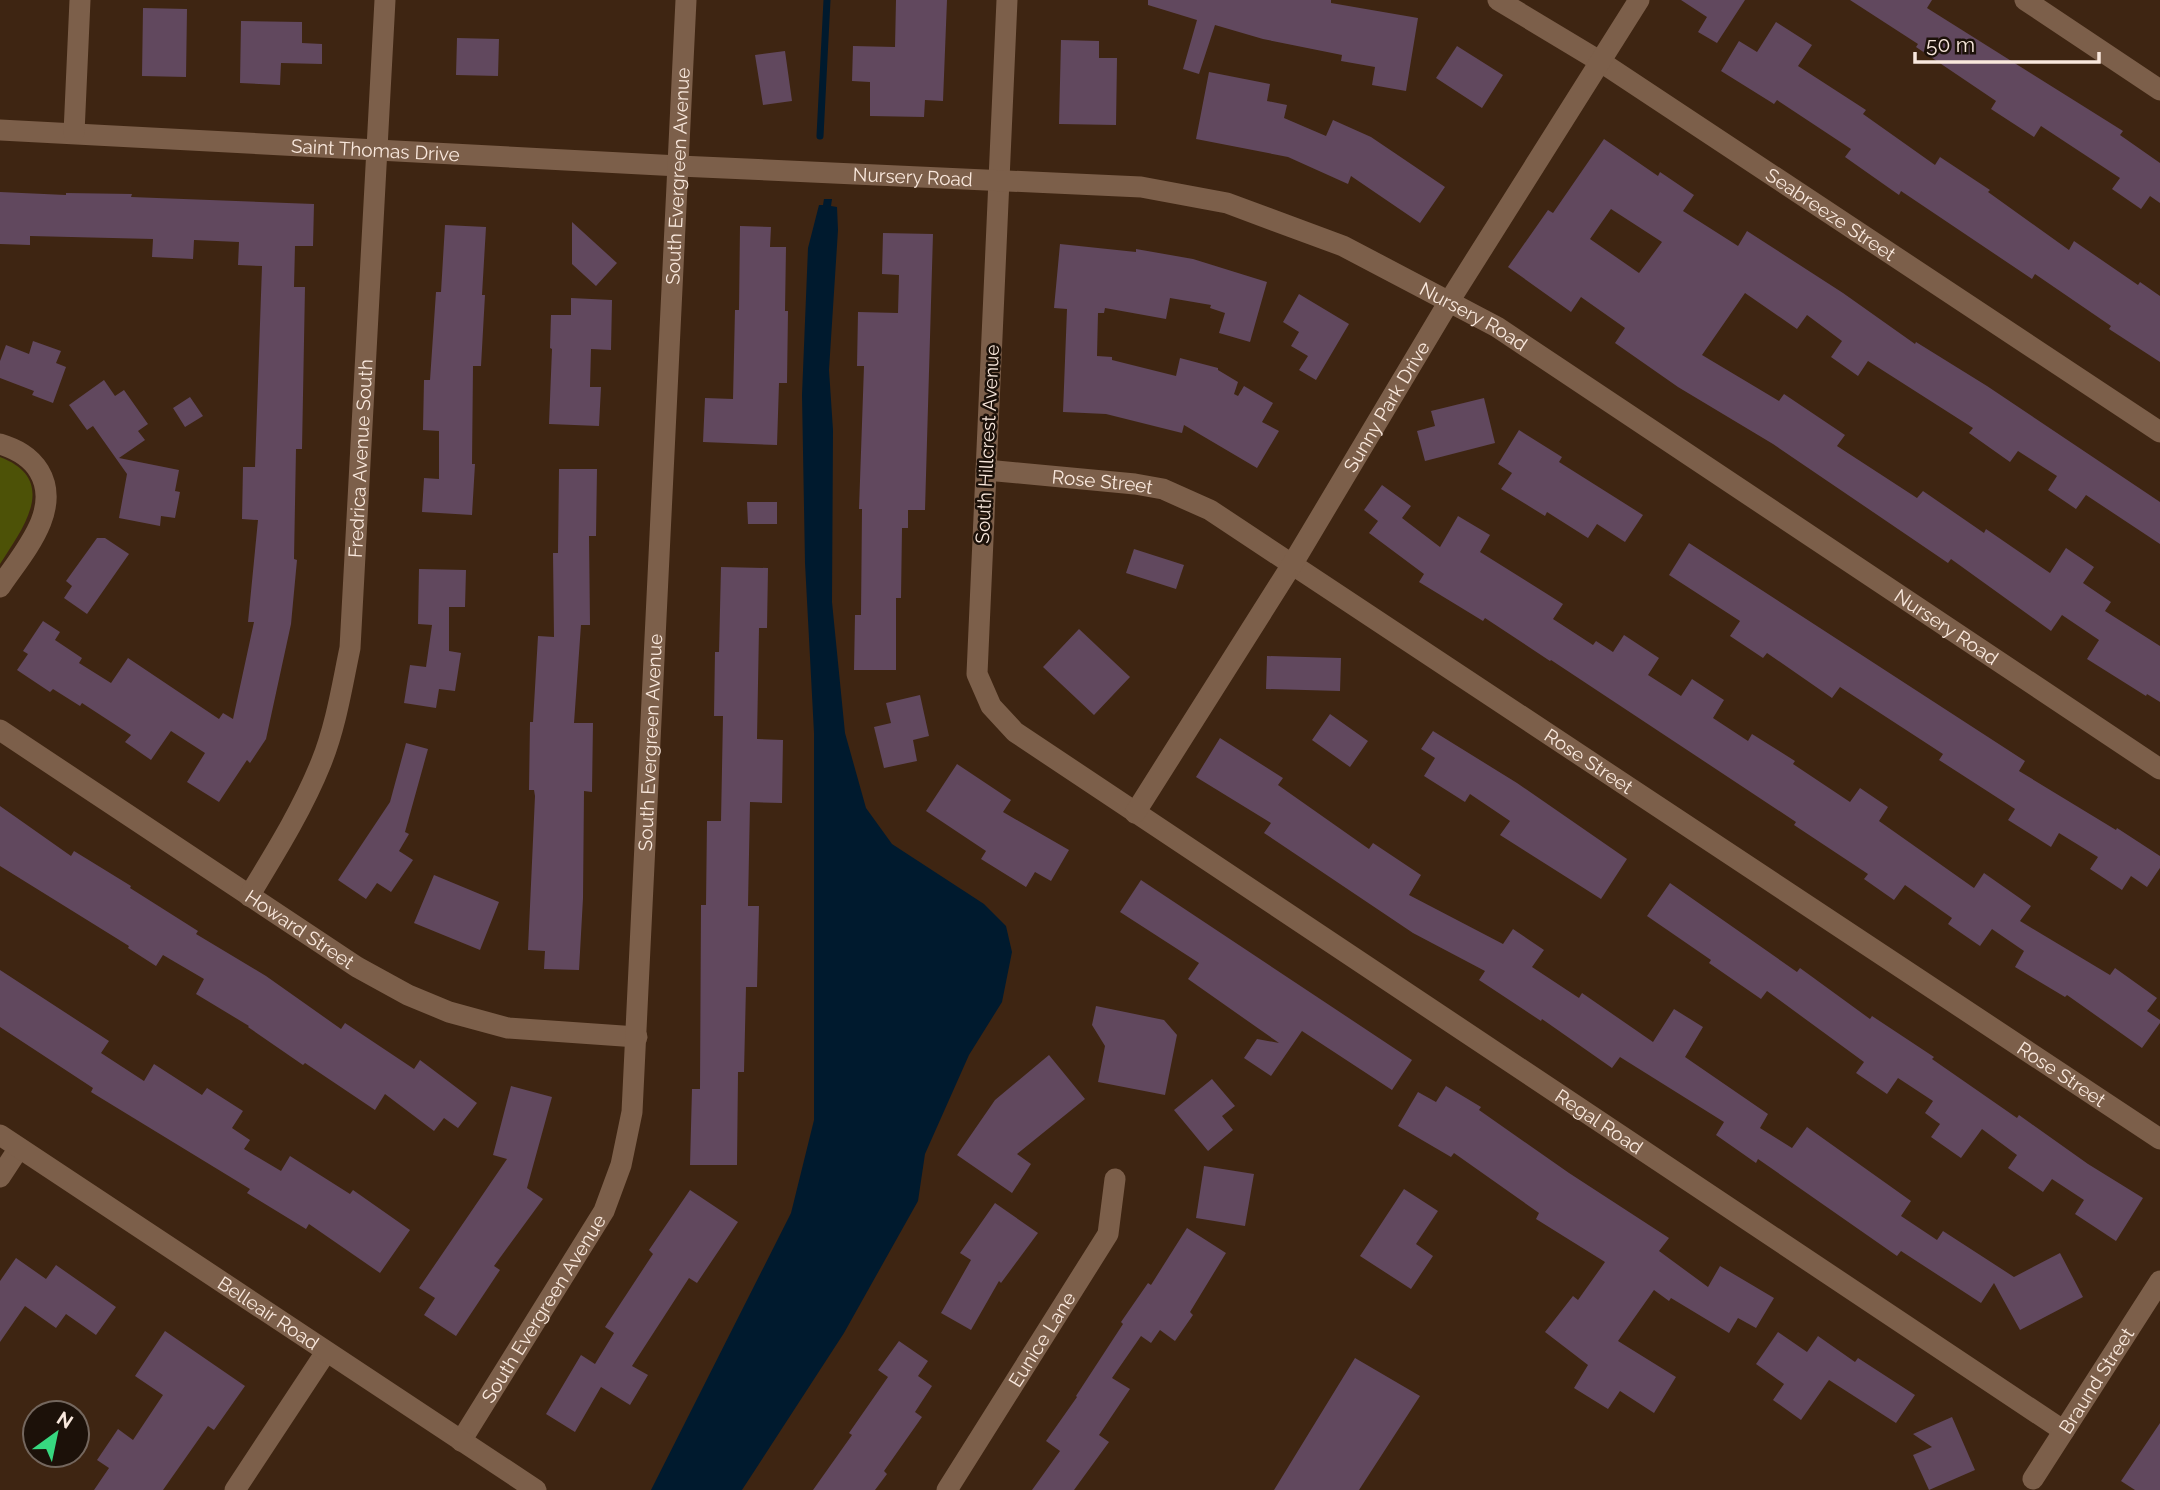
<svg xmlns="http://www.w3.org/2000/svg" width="2160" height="1490" font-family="Raleway,sans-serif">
	<rect width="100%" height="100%" fill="#3e2512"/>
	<!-- green -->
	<path fill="#4d5207" d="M0,457C60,480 23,528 0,564Z"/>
	<!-- water -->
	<path fill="#001a2e" d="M824,199H832L831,206L837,207L838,230L829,370L833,430L832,602L845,733L866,808L892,844L984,904L1006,926L1012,952L1002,1002L969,1055L925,1154L918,1201L844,1333L742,1490H651L791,1213L814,1120V733L805,563L802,395L808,248L819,205H823Z"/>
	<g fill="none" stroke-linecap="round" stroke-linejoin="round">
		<!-- stream -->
		<path stroke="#001a2e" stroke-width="7" d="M820,136L827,0"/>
	</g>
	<!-- building -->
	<path fill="#61485e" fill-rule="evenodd" d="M896,0H947L943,101L925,100L924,117L870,116V82L852,81L853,46L895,47Z
		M1148,0H1331V3L1418,18L1406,91L1372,85L1375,67L1341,61L1342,55L1263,39L1215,25L1199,74L1183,69L1197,20L1148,5Z
		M1681,0H1745L1717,43L1698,32L1707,17Z
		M1850,0H1932L1927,8L2123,131L2120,135L2160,163V203L2150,196L2141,209L2112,189L2120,178L2041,126L2034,137L1991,109L1996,101L1916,47L1918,44Z
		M143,8L187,9L186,77L142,76Z
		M241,21L302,22V43L322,44V64L281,63L280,85L240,83Z
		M1776,22L1812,45L1798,66L1866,110L1863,114L1935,165L1940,157L1990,190L1988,192L2069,250L2074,241L2138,285L2140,282L2160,296V362L2109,329L2111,326L2035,274L2032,279L1901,191L1899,195L1845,157L1851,149L1777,100L1774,104L1721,71L1739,41L1757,52Z
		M457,38L499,39L498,76L456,75Z
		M1061,40L1099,41V58H1117L1116,125L1059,124Z
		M1457,46L1503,75L1482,108L1436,78Z
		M785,51L792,101L763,105L755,55Z
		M1209,72L1270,84L1267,101L1287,105L1284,118L1326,136L1333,120L1371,137L1445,187L1420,223L1351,176L1348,184L1288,157L1196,139Z
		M1604,139L1658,176L1660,172L1694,195L1683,211L1738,246L1747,231L1843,293L1915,344L1916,342L1987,386L2160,502V544L2086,495L2076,509L2048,490L2057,476L2018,451L2010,462L1969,433L1973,428L1868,361L1858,376L1831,357L1842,341L1807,315L1797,329L1745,293L1702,355L1779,401L1784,394L1845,435L1837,446L1917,498L1923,491L1984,533L1986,529L2050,573L2066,548L2094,567L2083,583L2111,602L2105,611L2160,646V702L2147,694L2146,696L2087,659L2099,640L2062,615L2051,631L1951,559L1948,563L1773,444L1678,387L1615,343L1625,328L1581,297L1571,312L1508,267L1548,210L1553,213ZM1611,209L1662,242L1639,273L1590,239Z
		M0,192L66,195V193L132,194L131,197L314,204L313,246H295L294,287H305L302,449H296L294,559L297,560L291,624L266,739L250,763L247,760L219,802L187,782L205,753L171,731L151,760L125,742L131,735L82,703L80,706L53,689L50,692L17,670L28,654L23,651L43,621L60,632L55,640L82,658L79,663L111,683L128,658L219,719L223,713L233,719L254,622H248L258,520L242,519L243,467H255L262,266L238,265L239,242L194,240L193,259L152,257L153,239L30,236V245L0,244Z
		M572,222L617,263L596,286L572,264Z
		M445,225L486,227L482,295H485L481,366H473L472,464H475L472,515L422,512L424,478L439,479V431L423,430L424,380H430L436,292H441Z
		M740,226L771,227L770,247H786L785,311H788L787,383H779L777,445L703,442L705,398L733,399L735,310H739Z
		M883,233L933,234L925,510H908V528H902L901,598H896V670H854L855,615H861L862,509H859L864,366H857L858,312L898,313L899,275L882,274Z
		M1060,244L1136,252V249L1193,259L1267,282L1250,342L1219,333L1225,313L1210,308L1211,305L1170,298L1166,319L1105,308L1104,313H1098L1097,356L1112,357V360L1176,376L1180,358L1218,368V370L1238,382L1234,394L1238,396L1244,386L1273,403L1262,422L1279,431L1257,468L1184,425L1182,433L1106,414L1063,412L1067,309L1054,308Z
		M1299,294L1349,324L1316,380L1299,370L1308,356L1291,346L1299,332L1283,322Z
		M571,298L612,300L611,350L591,349L590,387H601L599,426L549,424L552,349L550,348L551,315H571Z
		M33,341L61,351L56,363L66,367L53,403L32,395L34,391L0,378V361L6,345L29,354Z
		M104,380L115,396L124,390L148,424L138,431L145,440L119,458L179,470L175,491L180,492L175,518L161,516L160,526L119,518L127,474L93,426L87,430L69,405Z
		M190,397L203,416L185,427L173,408Z
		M1484,398L1495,443L1425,461L1417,431L1435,426L1431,411Z
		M1519,430L1562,457L1559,462L1643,515L1625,542L1597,524L1588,538L1547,512L1545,516L1501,489L1512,473L1498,464Z
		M559,469H597L596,536H589L590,625H581L574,723H593L592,792L584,791L583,898L579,970L544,969L545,951L528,950L535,796L534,790H529L530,722H533L538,636L554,637L553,553H558Z
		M1382,485L1411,506L1402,518L1440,547L1458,516L1490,535L1480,552L1563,604L1553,619L1593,645L1596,641L1613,652L1624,635L1659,658L1648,675L1681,696L1692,679L1724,700L1713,718L1748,741L1752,734L1795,761L1793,764L1850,802L1860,788L1888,807L1879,821L1974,888L1984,873L2031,906L2020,921L2110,975L2115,968L2157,998L2147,1011L2160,1020V1023L2142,1048L2067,995L2065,997L2015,967L2024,951L1992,929L1980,946L1948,924L1952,918L1905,885L1894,900L1864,879L1868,874L1794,825L1796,822L1551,660L1550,661L1485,618L1483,621L1419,582L1424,574L1369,533L1378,521L1364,510Z
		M747,502H777V524H748Z
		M97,538H105L129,554L87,614L64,598L72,586L66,581Z
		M1689,543L2025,761L2019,771L2116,830L2117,828L2160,856V868L2147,887L2131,876L2122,890L2090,869L2098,857L2059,833L2051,847L2008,820L2015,809L1939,760L1943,754L1840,687L1832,698L1767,653L1763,658L1730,636L1740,621L1669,575Z
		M1134,549L1184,565L1176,589L1126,573Z
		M721,567L768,568L767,628H759L757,739L783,740L782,803L750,802L748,906H759L757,987H746L744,1072H738L737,1165H690L692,1089H700L701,905H706L707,821H721L723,716H714L715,652H719Z
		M419,569L466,570L465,607H449V651L461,653L455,691L439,689L436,708L404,703L410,665L426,667L432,625L418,624Z
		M1079,629L1130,677L1094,715L1043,667Z
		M1267,656L1341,658L1340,691L1266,689Z
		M920,695L929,736L913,740L917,761L884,768L874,727L891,723L886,703Z
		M1330,714L1368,741L1350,767L1312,740Z
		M1433,731L1517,783L1627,859L1601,899L1500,835L1510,821L1470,794L1465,802L1424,776L1435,758L1421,749Z
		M1220,738L1283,778L1278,785L1369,849L1373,843L1421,875L1409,895L1503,944L1513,929L1544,950L1532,967L1579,998L1582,993L1653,1042L1674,1009L1703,1027L1685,1057L1768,1114L1760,1128L1792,1148L1807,1127L1911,1201L1901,1216L1937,1240L1943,1231L2014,1277L2060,1253L2083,1297L2020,1330L1994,1283L1981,1303L1901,1251L1897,1256L1758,1159L1756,1163L1716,1135L1724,1122L1620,1057L1612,1068L1542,1019L1541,1021L1479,980L1485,971L1413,933L1264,833L1271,823L1196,777Z
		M406,743L428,749L405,832L409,834L399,851L413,860L391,892L377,883L366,899L338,880L390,802Z
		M957,764L1011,800L1003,812L1069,850L1051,881L1035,872L1026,887L981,859L986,851L926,811Z
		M0,806L71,856L74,851L131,886L130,888L198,931L196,934L266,976L341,1029L345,1023L414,1069L420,1060L477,1103L458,1128L444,1118L434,1131L385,1094L375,1110L305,1063L303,1065L248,1027L249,1026L196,994L204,979L163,955L156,966L128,948L129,946L0,866Z
		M434,875L499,902L480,950L414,923Z
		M1141,880L1412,1060L1392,1090L1302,1031L1271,1076L1244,1058L1257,1039L1279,1043L1188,979L1199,963L1120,912Z
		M1670,883L1797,972L1800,968L1870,1019L1872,1016L1934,1057L1932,1059L2017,1118L2019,1115L2088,1164L2143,1198L2116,1241L2075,1214L2084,1200L2052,1179L2043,1192L2008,1168L2017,1155L1982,1129L1961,1158L1931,1137L1940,1124L1925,1113L1933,1101L1898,1078L1887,1094L1856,1073L1864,1062L1767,991L1761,999L1709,963L1711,960L1647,916Z
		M0,970L109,1041L101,1053L144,1081L154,1064L202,1095L207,1088L243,1111L232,1128L250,1140L244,1149L281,1171L290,1156L350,1194L353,1190L410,1230L380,1273L309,1224L306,1229L247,1193L250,1189L91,1092L93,1088L0,1027Z
		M1096,1006L1164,1020L1177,1035L1165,1095L1098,1082L1105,1046L1092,1025Z
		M1049,1055L1085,1099L1017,1154L1031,1164L1012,1193L957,1155L995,1100Z
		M1212,1079L1235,1106L1222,1116L1233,1130L1208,1151L1174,1110Z
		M511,1086L552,1097L527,1188L543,1199L494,1266L500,1270L456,1336L424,1315L435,1298L419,1288L507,1159L493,1155Z
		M1446,1086L1481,1107L1479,1110L1569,1173L1669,1238L1659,1251L1708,1287L1720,1266L1774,1298L1756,1328L1738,1318L1729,1333L1671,1298L1669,1301L1654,1290L1618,1341L1676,1377L1654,1413L1620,1391L1608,1409L1574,1388L1588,1365L1545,1332L1573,1296L1578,1300L1605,1262L1536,1219L1539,1213L1454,1153L1451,1157L1398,1126L1418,1092L1436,1102Z
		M1204,1166L1254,1174L1245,1226L1196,1218Z
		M1404,1189L1438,1211L1416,1244L1433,1256L1411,1289L1360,1256Z
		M690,1190L738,1222L697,1283L689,1278L632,1366L648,1375L630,1405L601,1387L575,1432L546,1414L581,1355L595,1364L614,1333L605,1327L653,1254L649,1250Z
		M995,1203L1038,1233L1001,1283L999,1281L971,1330L941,1313L971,1260L960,1253Z
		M1187,1228L1226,1253L1190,1312L1193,1315L1175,1341L1160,1330L1151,1343L1141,1336L1112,1378L1130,1389L1099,1435L1109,1442L1074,1490H1032L1060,1451L1046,1441L1077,1397L1076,1396L1123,1324L1121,1322L1148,1283L1151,1285Z
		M16,1258L46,1279L56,1265L116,1307L96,1335L66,1314L56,1328L25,1306L0,1342V1281Z
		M165,1331L245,1386L214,1430L208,1426L163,1490H94L109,1468L97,1460L118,1429L133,1440L163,1395L135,1376Z
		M1778,1332L1807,1352L1818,1336L1855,1362L1858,1358L1915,1395L1896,1423L1829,1380L1801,1420L1773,1400L1784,1384L1756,1364Z
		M899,1341L928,1361L918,1376L932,1386L915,1412L922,1417L884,1471L887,1474L875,1490H813L852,1435L849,1433L888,1377L878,1370Z
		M1355,1358L1420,1396L1359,1490H1274Z
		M1952,1417L1975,1470L1929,1490L1913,1455L1932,1447L1913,1434Z
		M2160,1423V1490H2135L2121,1481Z"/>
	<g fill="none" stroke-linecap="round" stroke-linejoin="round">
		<!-- minor -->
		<g stroke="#7c5f4a" stroke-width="21">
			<path id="s1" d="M1007,0L977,674L991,706L1015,732L2064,1431"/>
			<path id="s2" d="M1498,0L1601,62L2160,432"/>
			<path d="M2025,0L2160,90"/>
			<path id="s3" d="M0,130L679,166L1141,187L1227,203L1343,246L1497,327L2160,769"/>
			<path d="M74,133L80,0"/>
			<path d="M0,444C16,449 30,456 39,471C63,511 21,555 0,587"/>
			<path id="s4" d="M986,470L1135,484L1163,489L1210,510L2160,1139"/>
			<path id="s5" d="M0,730L357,967L408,995L449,1012L508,1028L637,1037"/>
			<path id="s6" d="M1135,813L1293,563L1450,300L1639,0"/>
			<path id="s7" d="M249,896C275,853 302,810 321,763C336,726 342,686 350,648L385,0"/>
			<path d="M0,1177L19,1148"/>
			<path id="s8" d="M461,1441L604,1211L621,1165L632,1112L686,0"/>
			<path id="s9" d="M2033,1479L2160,1281"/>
			<path d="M235,1490L326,1352"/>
			<path id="s10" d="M947,1490L1108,1234L1115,1179"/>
		</g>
		<!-- secondary -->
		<path stroke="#7c5f4a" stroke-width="21" id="s11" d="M0,1135L536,1490"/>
	</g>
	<g text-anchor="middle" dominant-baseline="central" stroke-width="5" stroke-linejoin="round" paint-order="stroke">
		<!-- street labels -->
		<g font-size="19" fill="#f9e8dd" stroke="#1c1109">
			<text stroke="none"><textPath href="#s3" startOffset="376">Saint Thomas Drive</textPath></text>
			<text stroke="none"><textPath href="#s3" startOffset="914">Nursery Road</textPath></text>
			<text stroke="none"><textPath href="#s8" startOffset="1311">South Evergreen Avenue</textPath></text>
			<text stroke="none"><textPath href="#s2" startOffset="396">Seabreeze Street</textPath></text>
			<text stroke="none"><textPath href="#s3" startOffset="1502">Nursery Road</textPath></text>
			<text stroke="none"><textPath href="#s6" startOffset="478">Sunny Park Drive</textPath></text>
			<text transform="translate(987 444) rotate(-87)">South Hillcrest Avenue</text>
			<text stroke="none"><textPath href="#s7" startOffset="460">Fredrica Avenue South</textPath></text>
			<text stroke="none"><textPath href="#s4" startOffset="117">Rose Street</textPath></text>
			<text stroke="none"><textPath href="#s3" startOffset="2068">Nursery Road</textPath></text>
			<text stroke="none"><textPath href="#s8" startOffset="744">South Evergreen Avenue</textPath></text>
			<text stroke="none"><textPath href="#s4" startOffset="684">Rose Street</textPath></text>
			<text stroke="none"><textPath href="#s5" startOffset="360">Howard Street</textPath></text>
			<text stroke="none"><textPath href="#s4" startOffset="1251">Rose Street</textPath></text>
			<text stroke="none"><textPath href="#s1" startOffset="1447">Regal Road</textPath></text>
			<text stroke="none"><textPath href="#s8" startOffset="156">South Evergreen Avenue</textPath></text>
			<text stroke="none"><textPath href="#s11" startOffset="322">Belleair Road</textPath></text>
			<text stroke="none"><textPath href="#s10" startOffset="178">Eunice Lane</textPath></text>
			<text stroke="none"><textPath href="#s9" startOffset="117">Braund Street</textPath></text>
		</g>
	</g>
	<!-- north arrow -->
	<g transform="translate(56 1434) rotate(33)"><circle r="33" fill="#1c1109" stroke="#74675e" stroke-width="2"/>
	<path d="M0-5L12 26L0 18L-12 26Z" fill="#37d880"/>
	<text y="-10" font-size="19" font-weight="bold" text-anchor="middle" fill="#f9e8dd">N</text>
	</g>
	<!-- scale -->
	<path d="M1915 52v10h184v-10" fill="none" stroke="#f9e8dd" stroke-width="3.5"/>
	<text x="1926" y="52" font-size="21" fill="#f9e8dd" stroke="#1c1109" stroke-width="5" paint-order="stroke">50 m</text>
</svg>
